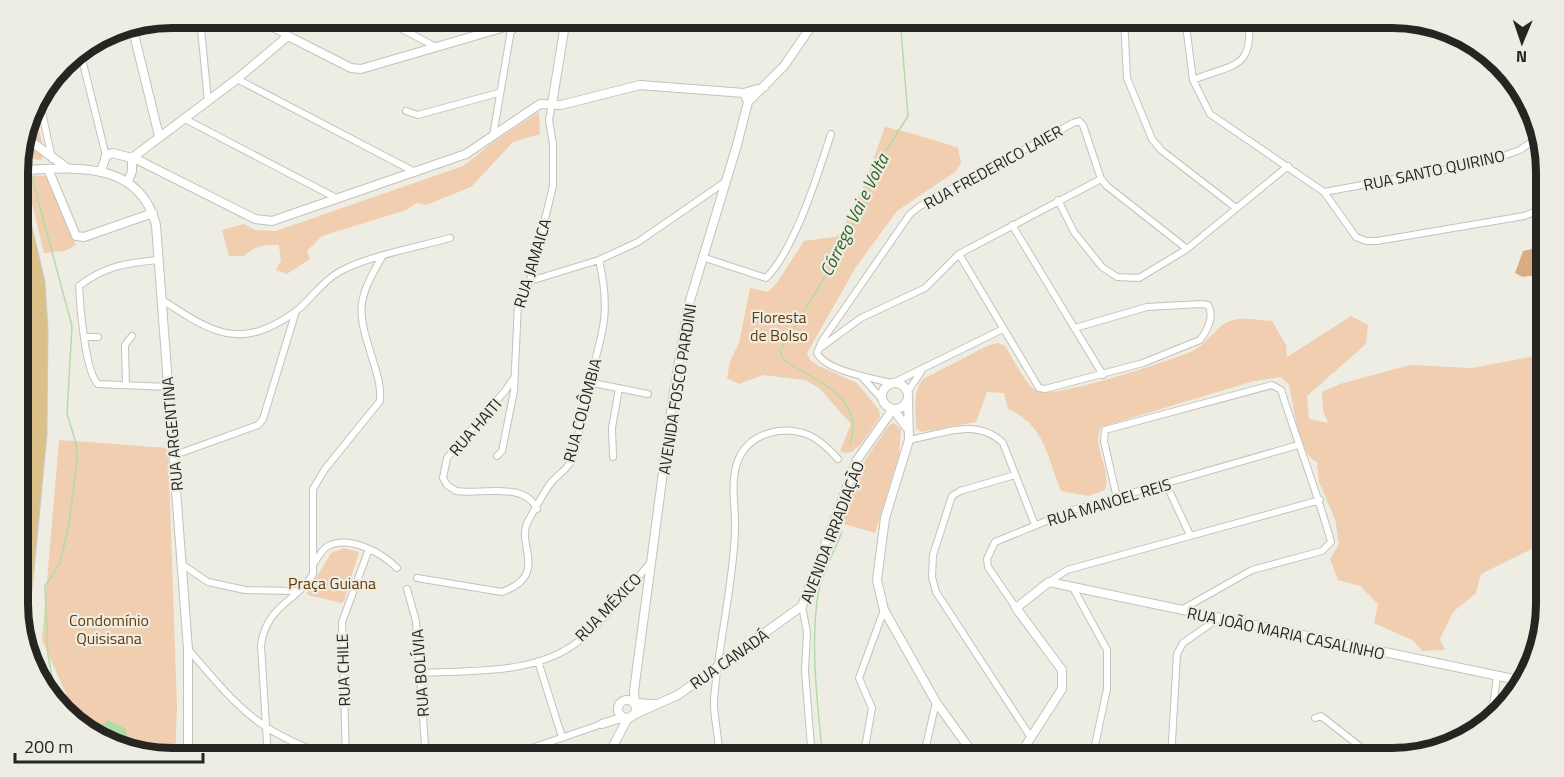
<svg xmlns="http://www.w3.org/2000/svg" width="1564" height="777" font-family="'Titillium Web',sans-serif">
	<rect width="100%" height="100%" fill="#eeede4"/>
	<!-- green -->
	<path fill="#f0ceaf" d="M33,106L45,154L41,160L24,158L21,154Z
		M539,112L540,134L513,142L471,187L426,205L417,203L406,210L322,236L307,251L310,259L287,274L276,270L281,261L279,245C264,245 255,245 244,256H229L222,230L244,224L255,230L276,231L463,166L496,140Z
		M885,127C890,127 953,145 958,148L961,163L955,172L897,211L856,267L807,353L810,360L819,366L857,383L879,410L880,417L861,444L852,452L845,453L840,451L851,424L819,388L805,380L763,375L739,384L727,378L730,361L739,343L750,288L768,292L776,284L804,241L835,237L841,234L865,183Z
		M25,175L47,176L76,245L65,251L44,253Z
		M1351,316L1368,325L1366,344L1307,396L1309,419L1328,423L1323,411L1322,392L1340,384L1410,365L1472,368L1545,354L1546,542L1481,574L1476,593L1453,612L1440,639L1445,650L1422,651L1414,641L1374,623L1378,604L1360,586L1338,580L1330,559L1339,544L1335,519L1319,482L1317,462C1299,456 1293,403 1289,385L1281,377L1254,381L1101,427C1091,446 1112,469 1105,490L1089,496L1061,491C1047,456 1044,424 1008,409L1004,393L987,392L976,422L921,432L916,428C916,411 912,394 923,379L989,345L998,343L1005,346C1012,356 1027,388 1037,391C1057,399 1167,361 1191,352C1204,345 1209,337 1220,327C1234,314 1255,320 1272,321L1286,345L1287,357Z
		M894,423L901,429L899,455L875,533L841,523L862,465L889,425Z
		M59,440L168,448L177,706L175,759L104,743L67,713L66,694L42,640Z
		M344,548L359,552L344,601L341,603L308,595L307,593L331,553Z"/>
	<!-- forest -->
	<path fill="#daac82" d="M1545,246V274L1523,277L1515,273L1523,251Z"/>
	<!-- water -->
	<path fill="#b2dbaa" d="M108,720L126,729L128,749L104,743L93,734Z"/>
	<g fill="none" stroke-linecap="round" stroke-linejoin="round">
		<!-- stream -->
		<path stroke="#b2dbaa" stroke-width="1.5" d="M24,141L30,166
			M31,174L72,326L67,414L76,443L77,460L69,524L60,563L45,586L48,655L57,704
			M850,444C866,398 817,382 787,362L782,357L780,351L844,245L884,154L908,116L900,18
			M822,749C817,701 811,650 817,601C820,577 833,554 842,532"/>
		<!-- minor casing -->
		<g stroke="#c3c3ba" stroke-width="8">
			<path id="minor" d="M200,18L208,102
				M253,18L288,36
				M381,18L436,47
				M1124,18L1127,78L1152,139L1161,150L1236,208
				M1185,18L1193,80L1210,114L1324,192L1356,237L1366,241H1377L1524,216L1545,208
				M80,51L106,156
				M237,79L413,171
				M1193,80C1235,63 1253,70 1249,18
				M39,98L52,159
				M406,111L418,115L498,93
				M183,118L338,199
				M493,136L511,30
				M1324,192L1483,163L1520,150L1538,137
				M1058,200L1074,232L1102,267L1117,277L1139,278L1187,249L1288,166
				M1012,225L1103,375
				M959,254L1039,388L1045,389L1143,363L1200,340C1207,331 1215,316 1208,305L1201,304L1147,307L1075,328
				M702,257L766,278C795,249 818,174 831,134
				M158,260C126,263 105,266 79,286C80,306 85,372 98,384L168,387
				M530,281L599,260L638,242L725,182
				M161,299C211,332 239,352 295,312C311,300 321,282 339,272C367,256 418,247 450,238
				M85,337H98
				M820,348L861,318L925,288L959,254L1101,179
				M861,376L882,399
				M514,378L505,391L447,458L443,478L447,485L456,491C480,495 525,481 537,509
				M588,382L648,394
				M895,382L1003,329
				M891,383C872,378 826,371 817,353L822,341L910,214L920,206L1073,123L1079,121L1083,125L1101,179L1107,186L1187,249
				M126,385L125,345L132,336
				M908,391L921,372
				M909,440C942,434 977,417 1003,443L1035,525
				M175,455L258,425L263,419L296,311
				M497,456L502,451L514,391L518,303L530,281L553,186V144L549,120L552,104
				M613,457L612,428L619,388
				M1015,475L960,491L952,496L933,555L932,577L936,592L1030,736
				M1166,484L1190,535
				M1117,498L1104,441L1105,430L1272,385L1281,390C1297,441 1317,491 1331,542L1322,551L1252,570L1181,610
				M313,564C318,558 322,549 328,546C350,535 382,553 397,568
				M183,565L208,582L245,590L297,591
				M417,578L502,592C549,575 517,546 527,523C532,514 544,492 550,484C557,475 566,471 571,461C579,445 580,421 584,403C597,343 614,324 599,260
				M1049,582L1067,570L1320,500
				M1072,586L1107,650V689L1092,759
				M407,589L416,621L426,759
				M802,606L807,632L805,671L812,759
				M1016,608L988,567L987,559L995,542L1073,510L1298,445
				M188,649C240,710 260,735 339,759
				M538,661L562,737
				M421,673C473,670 538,675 580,640C607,618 629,587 652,561
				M1315,718L1321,716L1376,759
				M1473,734L1493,706L1497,677
				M268,759L261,645C267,604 297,602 313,574V489L325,469L380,401C381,387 378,377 374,364C358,313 354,304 382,257
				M346,759L342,622L369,549
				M500,759L602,724
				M718,759C721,739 713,720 714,700C718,644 733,588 735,531C736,508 729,480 739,458C750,434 781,425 806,434C818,438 829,449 838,459
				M863,759L872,708L859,678L884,610
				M923,759L936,702
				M1171,759L1177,654L1183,643L1219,618"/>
		</g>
		<!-- tertiary casing -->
		<g stroke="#c3c3ba" stroke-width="10">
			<path id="tertiary" d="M507,18L504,25L511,30L518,25L515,18
				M517,21L529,18
				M132,26L159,136
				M748,102L784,66L817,18
				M552,104L566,18
				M25,137L67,168
				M132,157L255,219L272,221L466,154L540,104L561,105L640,85L744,93L764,87
				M132,158L237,79L288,36L351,68L361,69L505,27
				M48,169L76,236L84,237L153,213
				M101,171L106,156L112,153L132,158
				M128,182L132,171V158
				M18,185L21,173L25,170C78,167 140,162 156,225L188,649V759
				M882 396a13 13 0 1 1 26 0a13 13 0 1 1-26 0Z
				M908,399L909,440L885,518L877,580L884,610L936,702L977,759
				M618 709a9 9 0 1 1 18 0a9 9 0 1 1-18 0Z
				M653,704L635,703L634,691L673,397L688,307L737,145L748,102L744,93
				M633,715L678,695L802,606L857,460L893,409L908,429
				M602,724L624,717
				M606,759L628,718
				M1017,759L1062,689V670L1016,608L1049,582L1523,681"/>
		</g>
		<!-- primary casing -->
		<g stroke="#cbcbca" stroke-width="11">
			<path id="primary" d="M18,167L20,155
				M18,189L40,282L43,329L42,434L23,633
				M18,221C49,334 33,453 23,568"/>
		</g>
		<!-- minor -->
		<use href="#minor" stroke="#fff" stroke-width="6"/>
		<!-- tertiary -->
		<use href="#tertiary" stroke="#fff" stroke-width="8"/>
		<!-- primary -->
		<use href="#primary" stroke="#dbc189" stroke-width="9"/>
	</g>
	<g text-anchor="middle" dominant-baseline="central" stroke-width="4.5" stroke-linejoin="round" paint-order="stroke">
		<!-- street labels -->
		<g font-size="16" fill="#262522" stroke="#eeede4">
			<text transform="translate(993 167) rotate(-29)">RUA FREDERICO LAIER</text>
			<text transform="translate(1434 170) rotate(-12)">RUA SANTO QUIRINO</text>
			<text transform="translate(532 263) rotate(-73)">RUA JAMAICA</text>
			<text transform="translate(677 389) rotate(-81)">AVENIDA FOSCO PARDINI</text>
			<text transform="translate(582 410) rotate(-75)">RUA COLÔMBIA</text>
			<text transform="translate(475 427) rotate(-49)">RUA HAITI</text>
			<text transform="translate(172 434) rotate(-95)">RUA ARGENTINA</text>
			<text transform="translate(1109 502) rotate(-17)">RUA MANOEL REIS</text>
			<text transform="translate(832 532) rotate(-69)">AVENIDA IRRADIAÇÃO</text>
			<text transform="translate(608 607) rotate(-46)">RUA MÉXICO</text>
			<text transform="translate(1286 633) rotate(12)">RUA JOÃO MARIA CASALINHO</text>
			<text transform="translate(729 659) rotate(-35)">RUA CANADÁ</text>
			<text transform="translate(343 670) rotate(-92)">RUA CHILE</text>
			<text transform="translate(420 673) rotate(-94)">RUA BOLÍVIA</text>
		</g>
		<!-- park labels -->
		<g font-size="16" fill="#673b06" stroke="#eeede4">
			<text x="779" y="317">Floresta<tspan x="779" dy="18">de Bolso</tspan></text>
			<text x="332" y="583">Praça Guiana</text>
			<text x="109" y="620">Condomínio<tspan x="109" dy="18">Quisisana</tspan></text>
		</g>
		<!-- water labels -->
		<g font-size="18" font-style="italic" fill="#306426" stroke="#eeede4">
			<text transform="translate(854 215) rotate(-64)">Córrego Vai e Volta</text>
		</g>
	</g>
	<!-- crop -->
	<path d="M0 0H1564V777H0ZM172 28H1392A144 144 0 0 1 1536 172V604A144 144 0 0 1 1392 748H172A144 144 0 0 1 28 604V172A144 144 0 0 1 172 28Z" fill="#eeede4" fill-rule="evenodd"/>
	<path fill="none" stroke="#262522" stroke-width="8" d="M172 28H1392A144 144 0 0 1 1536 172V604A144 144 0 0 1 1392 748H172A144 144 0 0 1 28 604V172A144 144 0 0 1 172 28Z"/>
	<!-- north arrow -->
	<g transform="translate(1522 42) rotate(182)" stroke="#eeede4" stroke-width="4.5" paint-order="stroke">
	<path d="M0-4.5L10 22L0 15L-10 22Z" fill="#262522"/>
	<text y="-9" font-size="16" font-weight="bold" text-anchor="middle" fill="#262522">N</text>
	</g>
	<!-- scale -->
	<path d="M15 753v9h188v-9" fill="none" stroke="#262522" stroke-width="3"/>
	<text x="24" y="753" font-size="18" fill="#262522" stroke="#eeede4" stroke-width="4.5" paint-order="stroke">200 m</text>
</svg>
